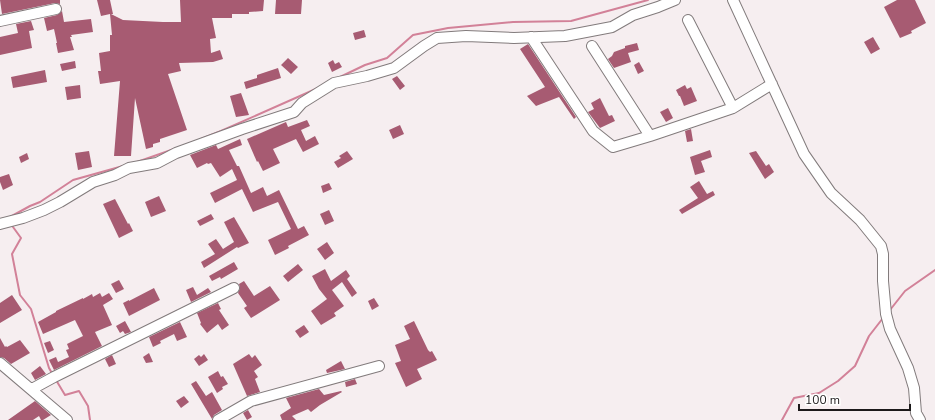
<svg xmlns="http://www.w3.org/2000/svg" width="935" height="420" font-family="'Nunito Sans',sans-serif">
	<rect width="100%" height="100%" fill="#f6eef0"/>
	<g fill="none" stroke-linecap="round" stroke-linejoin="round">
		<!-- stream -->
		<path stroke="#d28198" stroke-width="2" d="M340,77L365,65L387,58L413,35L448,28L513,22L571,21L648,0
			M201,139L221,131L318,88
			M137,162L174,149
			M10,217L30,206L40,202L73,180L123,166
			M13,227L21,238L12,254L20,295L31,309L49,368L53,375
			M890,310L905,291L935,270
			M56,380L65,395L79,391L88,406L90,420
			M782,420L794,398L819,393L838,381L855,366L869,336L883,318"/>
	</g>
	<!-- building -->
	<path fill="#a75b72" d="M0,0H60V4L55,3L2,14Z
		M97,0H110L113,14H111L123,20L163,22H181L180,0H264L263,11L249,12V14H232V18H212L216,38L210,39L211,53L220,50L223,59L213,62L179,63L181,71L168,74L187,130L160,139V142L153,144V147L146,149L135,98L131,156H114L120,81L100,84L98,71H101L99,53L110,51V35H112L110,14L101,16Z
		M276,0H302L301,14H275Z
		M897,0H915L926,23L911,31L912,33L900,38L884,7Z
		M62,11L64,22L91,19L93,32L71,35L72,37H70L74,50L58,53L56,43H57L54,29L47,31L44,18L57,15Z
		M31,21L34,30L29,31L32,48L0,55V37L18,33L16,24Z
		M364,30L366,37L355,40L353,33Z
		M873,37L880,49L871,54L864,42Z
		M637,43L639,50L628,53L631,62L614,68L608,59L612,56L614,52L625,48V46Z
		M528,44L576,117L574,119L559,97L536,106L527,96L545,87L520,49Z
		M288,58L298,67L291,74L281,65Z
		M333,60L335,64L339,62L342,67L332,72L328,63Z
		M75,61L76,68L62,71L60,64Z
		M639,62L644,71L638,74L634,65Z
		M278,68L281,78L246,89L244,82L257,78V75Z
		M45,70L47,82L13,88L11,77Z
		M397,76L405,86L400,90L392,79Z
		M80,85L81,98L67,100L65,87Z
		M685,85L687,89L691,87L697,101L684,106L680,96H679L676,90Z
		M241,93L249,115L236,117L230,96Z
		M600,98L609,116L612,115L615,121L600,128L588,112L594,109L591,103Z
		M668,108L673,118L666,122L660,112Z
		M307,120L310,126L301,130L306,141L315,136L319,144L303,152L296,139L273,149L280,163L263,171L258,161L257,162L247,139L286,122L288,127Z
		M400,125L404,134L393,139L389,130Z
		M691,129L693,141L687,142L685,131Z
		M240,139L242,145L229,150L237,166H239L251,193L263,187L267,196L279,190L298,229L304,226L309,235L288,246L289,248L275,255L268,240L291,229L278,202L253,212L242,189L215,203L210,193L237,180L232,169L220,177L211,163L208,164L207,163L197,168L190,155L216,145L218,149Z
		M710,150L712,157L701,161L705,172L695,175L690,157Z
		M89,151L92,167L78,170L75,153Z
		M347,151L353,159L338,168L334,162L341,158L339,156Z
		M756,151L766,166L769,164L774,172L765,179L749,153Z
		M27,153L29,159L21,163L19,157Z
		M9,174L13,185L3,190L0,182V177Z
		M699,181L707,194L713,191L715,195L682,214L679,210L698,198L690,187Z
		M329,183L332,189L323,193L321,186Z
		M159,196L166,211L151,217L145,202Z
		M115,199L128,224L129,223L133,231L119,238L103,204Z
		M329,210L334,221L325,225L320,214Z
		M211,214L214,219L200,226L197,221Z
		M234,217L249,243L238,248L237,247L204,268L201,262L215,254L208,244L216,239L223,249L234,242L224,222Z
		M327,242L334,253L325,260L317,249Z
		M234,262L238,269L221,279L220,277L212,281L209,276Z
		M298,264L303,270L288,282L283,276Z
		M325,269L331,281L346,270L350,276L347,279L357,293L352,297L342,282L332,290L344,306L334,313L336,316L321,325L311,311L327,299L319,289L312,276Z
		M119,280L124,289L116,293L111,284Z
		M244,281L254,296L270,286L280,300L251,318L244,308L247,306L238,293L240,288L239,284Z
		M193,287L197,295L208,288L211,292L191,302L186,290Z
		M154,288L160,300L129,316L123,303L129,300V301Z
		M100,293L102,297L109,293L113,299L103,305L112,325L95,332L102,346L54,370L49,360L56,357L58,362L69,357L66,350L69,349L67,344L83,336L75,320L43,334L38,322L56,312V311L83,298V299L92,294L93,297Z
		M12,295L22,310L0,323V303Z
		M374,298L379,306L372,310L368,301Z
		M218,303L221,309L219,310L229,325L222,330L218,324L207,333L200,324L201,323L197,313Z
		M125,321L131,332L125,334L123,331L120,333L116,326Z
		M414,321L428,350L430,352L432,351L437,360L417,369L422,379L406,387L395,363L401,361L395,345L410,339L404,326Z
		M180,322L187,337L177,341L174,334L160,341L161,343L153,347L149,337Z
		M304,325L309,332L300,338L295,331Z
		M0,338L5,347L6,346L7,347L20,340L30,353L11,364L4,358L0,357Z
		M50,341L54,350L48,353L44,343Z
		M149,353L153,362L146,363L143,357Z
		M204,354L208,360L199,366L194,359L199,355L201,357Z
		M249,354L252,358L255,355L262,365L254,371L258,377L255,379L260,392L247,396L233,364Z
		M112,355L116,364L109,367L105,359Z
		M341,361L345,369L327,373L326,370Z
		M40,366L46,374L35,380L31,373Z
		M218,371L221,377L223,376L228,384L222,387L223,389L217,393L208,377Z
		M355,379L357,384L346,387L345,382Z
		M196,381L206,396L212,392L222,410L214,415L212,419L191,384Z
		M319,389L324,395L341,391L342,392L320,405L311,412L308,409L292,416L296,420H282L280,415L291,408L286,398Z
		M184,396L189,402L181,408L176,401Z
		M35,401L51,415L43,420H41L39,416L33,420H8Z
		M248,410L252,417L247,420L243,413Z"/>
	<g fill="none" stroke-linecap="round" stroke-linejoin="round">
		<!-- minor casing -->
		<g stroke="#827b7c" stroke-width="12">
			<path id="minor" d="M733,0L804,154L831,193L860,220L881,246L883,254V281L886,314L890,329L908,368L914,388L916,413L920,420
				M688,20L733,108
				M0,21L56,9
				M531,37L593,131L613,147L650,136L733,108L772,84
				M592,46L650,136
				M0,224L23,218L44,210L60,202L93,182L115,175L129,168L157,163L176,153L242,129L294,112L302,103L334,83L367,76L394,68L424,46L437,38L466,36L514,38L565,36L612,27L633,15L658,7L675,0
				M0,363L67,420
				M32,389L54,377L234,288
				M218,420L251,401L379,366"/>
		</g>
		<!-- minor -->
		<use href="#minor" stroke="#fff" stroke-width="10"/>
	</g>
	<!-- scale -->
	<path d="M799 404v6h111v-6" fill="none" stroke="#1c191a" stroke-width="2"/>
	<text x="805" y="404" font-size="12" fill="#1c191a" stroke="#ffffff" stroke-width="3" paint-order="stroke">100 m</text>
</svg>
